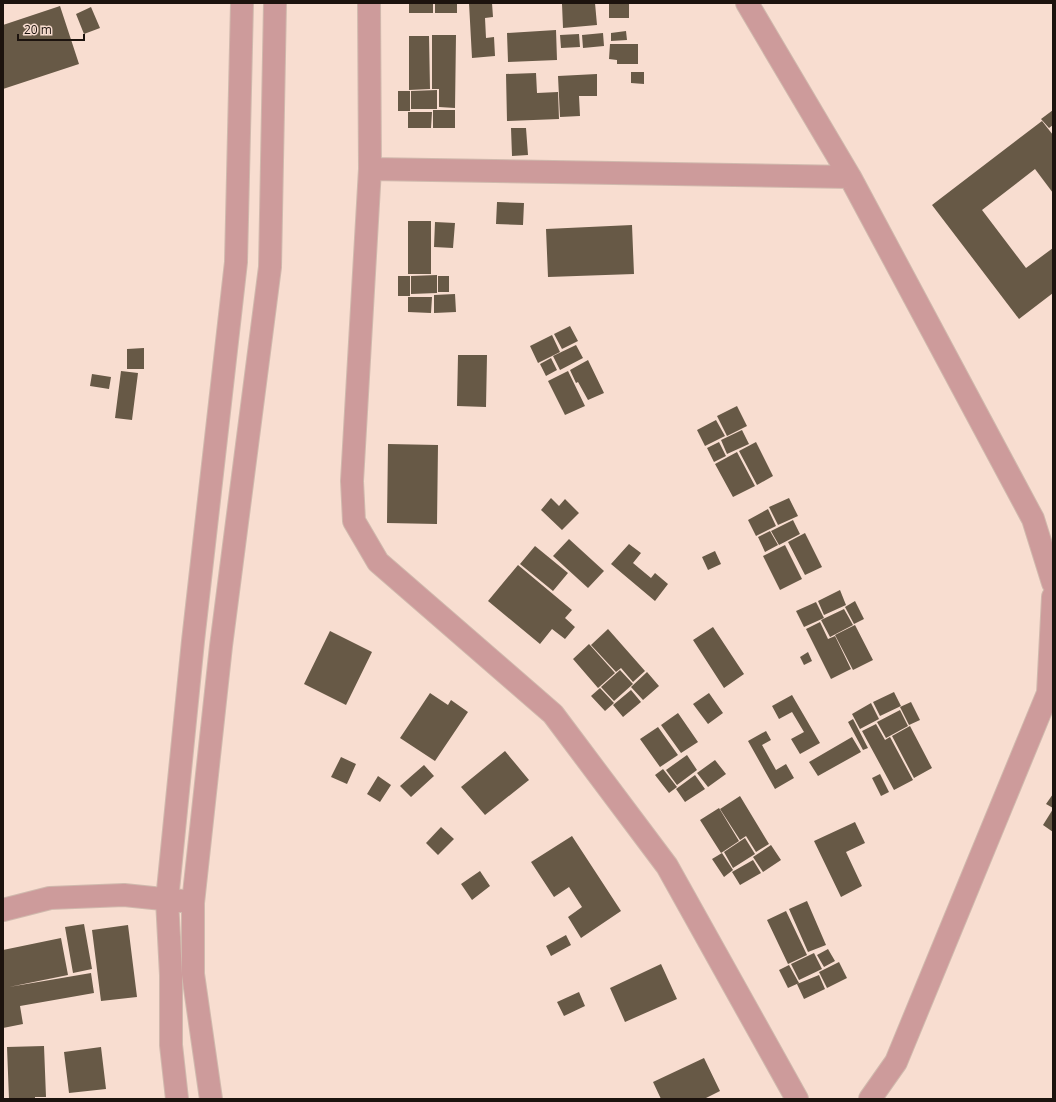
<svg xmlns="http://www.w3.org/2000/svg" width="1056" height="1102" font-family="'Open Sans',sans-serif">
	<rect width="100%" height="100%" fill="#f8ddd0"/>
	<!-- building -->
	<path fill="#675946" d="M409,3H433V13H409Z
		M435,3H457V13H435Z
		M469,3H492L493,17L485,18L486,38L494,37L495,56L472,58Z
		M570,3H595L597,25L563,28L562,4Z
		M609,4H629V18H609Z
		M60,6L79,64L3,89V25Z
		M91,7L100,28L84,34L76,14Z
		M556,30L557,60L508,62L507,33Z
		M626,31L627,40L611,41V33Z
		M603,33L604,46L583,48L582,35Z
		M579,34L580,47L561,48L560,35Z
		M432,35H456L455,108L439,107V89H432Z
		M409,36H429L430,89L409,90Z
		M610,44H638V64H617V60L609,59Z
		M631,72H644V84L631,83Z
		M536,73L537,93L558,92L559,119L507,121L506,74Z
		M597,74V96H579L580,116L560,117L558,76Z
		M437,90V109H411V91Z
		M398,91H410V111H398Z
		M433,110H455V128H433Z
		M1053,110V125L1049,128L1041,119Z
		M408,112H432L431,128H408Z
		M1042,121L1053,135V193L1035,169L982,210L1026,268L1053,248V293L1019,319L932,205Z
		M511,128H526L528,155L512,156Z
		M497,202L524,203L523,225L496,224Z
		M408,221H431V274H408Z
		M435,222L455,223L453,248L434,247Z
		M632,225L634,274L548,277L546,229Z
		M437,275V293L411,294V276Z
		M398,276H410V296H398Z
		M438,276H449V292H438Z
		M455,294L456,312L434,313V295Z
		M408,297H432L431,313L408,312Z
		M570,326L578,341L562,349L554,334Z
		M552,335L560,352L538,363L530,346Z
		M576,345L583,358L560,370L553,356Z
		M144,348V369H127V349Z
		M458,355H487L486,407L457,406Z
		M551,358L557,370L546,376L540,364Z
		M588,360L604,393L588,400L578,382L576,383L570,370Z
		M121,371L138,373L132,420L115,418Z
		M568,371L585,406L565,415L548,381Z
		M92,374L111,377L109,389L90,386Z
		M737,406L747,426L727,436L717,416Z
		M716,420L725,436L705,446L697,430Z
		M742,430L749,444L727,454L721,440Z
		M719,442L726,456L714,462L707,448Z
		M756,442L773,476L757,485L739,451Z
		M388,444L438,445L437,524L387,523Z
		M737,452L755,486L733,497L715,464Z
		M551,498L559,506L565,499L579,513L562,530L541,510Z
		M789,498L798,516L778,525L769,507Z
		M768,509L776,526L756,536L748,520Z
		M793,520L800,534L779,545L771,531Z
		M770,531L778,545L765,552L758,537Z
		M805,533L822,567L805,575L788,542Z
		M569,539L604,571L588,588L553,556Z
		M629,544L641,553L633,563L651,578L655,573L668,584L655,601L611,564Z
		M785,545L802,579L780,590L763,556Z
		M535,546L568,573L553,591L520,564Z
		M715,551L721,564L708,570L702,557Z
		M518,565L572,610L565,618L575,627L565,639L552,629L540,644L488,601Z
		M840,590L846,605L824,615L818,601Z
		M855,601L864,619L854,624L845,607Z
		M816,602L824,618L804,627L796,611Z
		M844,609L853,625L830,637L821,620Z
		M820,622L828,639L835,636L851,669L831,679L806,629Z
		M855,625L873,660L853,670L835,635Z
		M713,627L744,674L724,688L693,640Z
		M608,629L645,671L633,682L621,668L616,672L591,645Z
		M330,631L372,652L346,705L304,684Z
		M589,644L615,673L598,688L573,659Z
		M808,652L812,661L804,665L800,657Z
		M620,670L633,684L614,701L601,687Z
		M647,672L659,686L643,700L631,687Z
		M600,688L614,703L605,711L591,696Z
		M631,690L641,702L623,717L613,705Z
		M894,692L901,706L880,716L873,702Z
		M430,693L448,705L451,700L468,712L435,761L400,738Z
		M709,693L723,713L708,724L693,704Z
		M792,695L820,743L800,754L791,739L804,732L792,712L779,719L772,706Z
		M911,702L920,720L909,725L900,707Z
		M871,703L879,719L860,729L852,714Z
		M900,710L908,726L886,738L877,722Z
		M678,713L698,742L681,753L661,725Z
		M853,719L868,748L863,750L848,722Z
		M876,724L885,740L890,737L913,780L894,790L862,731Z
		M910,726L932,768L914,778L892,736Z
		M658,727L678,755L660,767L640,739Z
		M766,731L771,740L762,745L776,770L786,764L794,778L775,789L748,741Z
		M852,737L861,752L818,776L809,762Z
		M505,751L529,780L485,815L461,787Z
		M687,755L697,770L677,785L666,770Z
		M341,757L356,764L347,784L331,777Z
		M715,760L726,774L708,787L697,773Z
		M424,765L434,776L411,797L400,786Z
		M663,769L677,787L669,793L655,775Z
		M880,774L889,792L881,796L872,778Z
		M695,775L705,789L685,802L676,789Z
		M378,776L391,785L380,802L367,794Z
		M1053,794V808L1046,804Z
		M740,796L769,844L756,852L746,836L740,840L720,809Z
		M719,808L739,841L721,853L700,820Z
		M1053,809V832L1043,825Z
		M855,822L865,843L846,852L862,886L841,897L814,841Z
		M441,827L454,839L438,855L426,843Z
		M572,836L621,911L581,938L568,917L582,907L569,887L554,897L531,862Z
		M745,838L755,854L733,868L724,852Z
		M771,845L781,860L763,872L753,857Z
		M722,853L733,870L724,877L712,859Z
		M753,860L761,873L740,885L732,872Z
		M480,871L490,886L472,900L461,884Z
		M807,901L826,945L808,952L789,909Z
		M786,911L807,955L788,964L767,920Z
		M84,924L92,969L73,973L65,927Z
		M128,925L137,997L101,1001L92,930Z
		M566,935L571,945L551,956L546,946Z
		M61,938L68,975L4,988L3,950Z
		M828,949L835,961L824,967L817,955Z
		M814,953L822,969L799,980L791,964Z
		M839,962L847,978L827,988L819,972Z
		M661,964L677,999L625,1022L610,988Z
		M789,965L799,983L788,988L779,970Z
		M91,973L94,993L20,1006L23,1024L3,1028V988Z
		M819,975L825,989L804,999L797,984Z
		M579,992L585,1006L564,1016L557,1002Z
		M44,1046L46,1097H35V1099H9L7,1047Z
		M101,1047L106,1089L69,1093L64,1052Z
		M704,1058L720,1091L704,1099H661L653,1082Z"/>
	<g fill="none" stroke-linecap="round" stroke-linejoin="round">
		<!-- minor casing -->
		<g stroke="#d0b9ad" stroke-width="24">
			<path id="minor" d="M369,3L370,169L352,481L354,521L378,562L553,714L667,866L797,1099
				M747,3L850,177L1033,519L1053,583
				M370,169L850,177
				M3,910L50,898L124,895L182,901
				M177,1099L171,1045V975L167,900L193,641L236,262L242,3
				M211,1099L193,974V903L221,646L270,267L275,3
				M870,1099L896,1062L1048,693L1053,597"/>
		</g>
		<!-- minor -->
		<use href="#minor" stroke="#cd9b9b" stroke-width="22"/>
	</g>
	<!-- border -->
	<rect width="1056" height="1102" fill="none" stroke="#1c130e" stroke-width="8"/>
	<!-- scale -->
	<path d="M18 34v6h66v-6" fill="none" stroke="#1c130e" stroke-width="2"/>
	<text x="24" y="34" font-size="12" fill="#1c130e" stroke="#f8ddd0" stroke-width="3" paint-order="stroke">20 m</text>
</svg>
